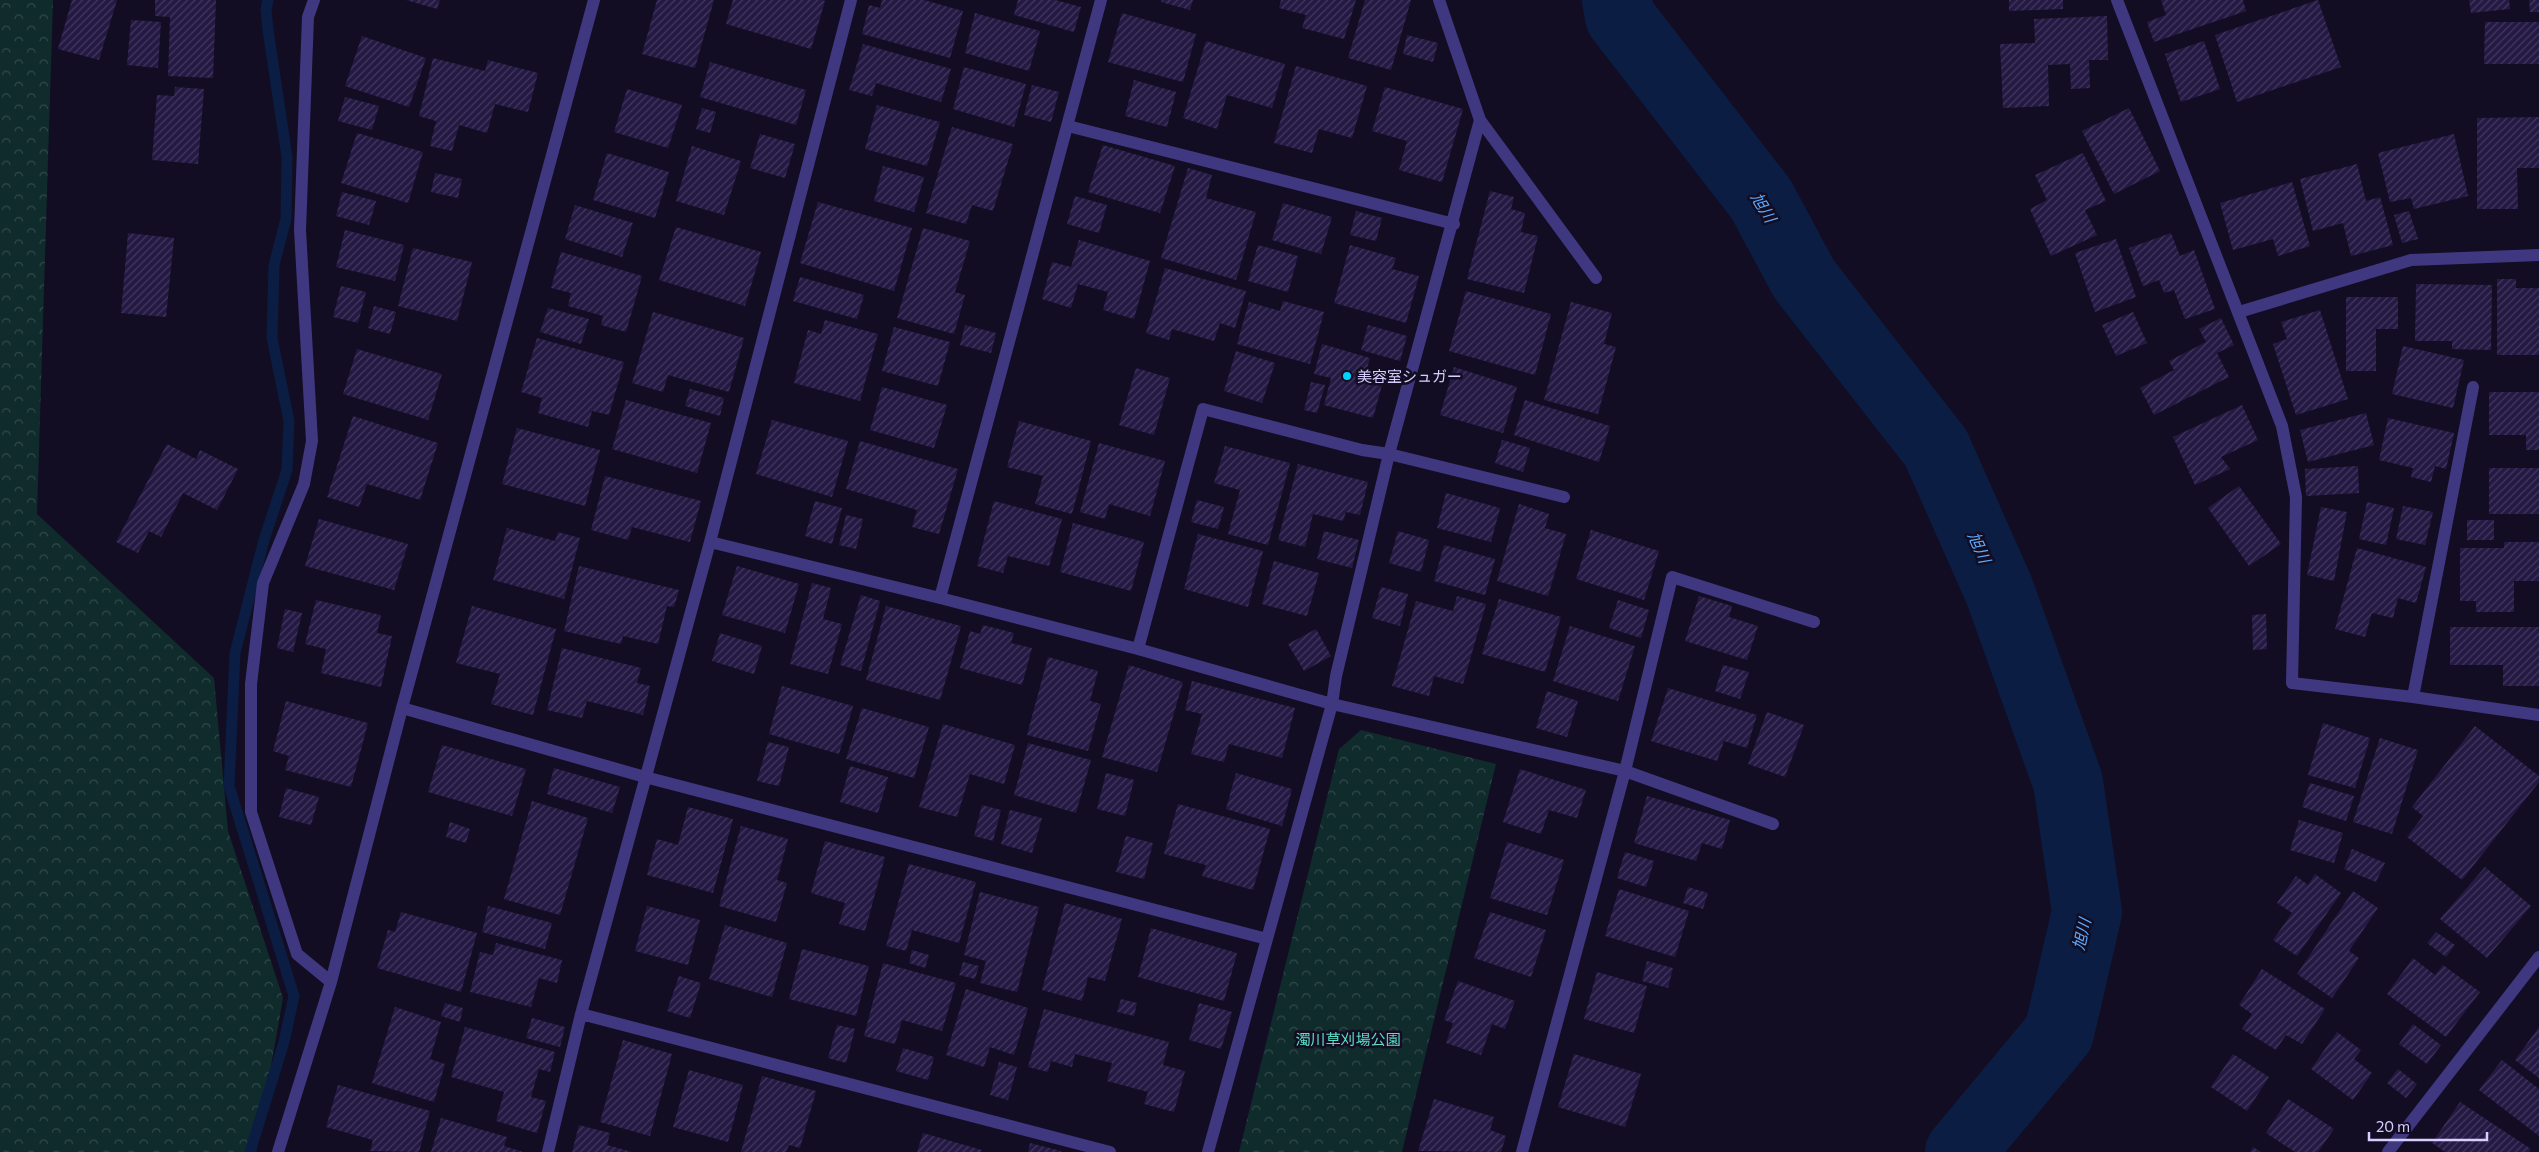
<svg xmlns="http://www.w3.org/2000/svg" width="2539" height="1152" font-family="Commissioner,'Noto Sans JP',sans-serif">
	<defs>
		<pattern id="forest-crowns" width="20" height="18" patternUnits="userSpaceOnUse" patternTransform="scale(1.25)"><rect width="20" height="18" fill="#102b2c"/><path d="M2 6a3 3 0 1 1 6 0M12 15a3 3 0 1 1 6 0" fill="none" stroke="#32494c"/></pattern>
		<pattern id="building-hatch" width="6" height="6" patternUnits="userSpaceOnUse" patternTransform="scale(1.25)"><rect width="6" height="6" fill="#241943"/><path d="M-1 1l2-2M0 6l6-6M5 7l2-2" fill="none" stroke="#43395f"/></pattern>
	</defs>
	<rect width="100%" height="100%" fill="#120d22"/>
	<!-- forest -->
	<path fill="url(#forest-crowns)" d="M0,0H53L37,514L214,678L228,831L283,998L256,1152H0Z
		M1361,730L1496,764L1402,1152H1239L1339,749Z"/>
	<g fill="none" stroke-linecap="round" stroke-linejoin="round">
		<!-- stream -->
		<path stroke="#0b1d43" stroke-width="11" d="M250,1152L284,1042L294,996L229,786L235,653L264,540L287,470L289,421L272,338L274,265L286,219L287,157L268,30L266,9L268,0"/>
		<!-- river -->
		<path stroke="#0b1d43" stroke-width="70" d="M1617,0L1620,17L1761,199L1804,279L1936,448L1999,590L2068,782L2087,912L2059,1033L1960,1152"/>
	</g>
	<!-- building -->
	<path fill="url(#building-hatch)" d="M72,0H117L99,60L58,49Z
		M155,0H216L213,78L168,76L170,17L155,16Z
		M406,0H440L437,9Z
		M657,0H714L695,68L642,54Z
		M733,0H822L825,1L811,49L726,24Z
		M882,0H924L963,11L950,58L862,34L869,5L880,8Z
		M1018,0H1055L1081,7L1074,32L1014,15Z
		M1162,0H1193L1190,10L1161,2Z
		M1281,0H1356L1344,39L1302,28L1306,15L1279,8Z
		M1365,0H1411L1391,70L1348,58Z
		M2009,0H2063V9L2009,11Z
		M2161,0H2243L2246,11L2154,42L2147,22L2166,15Z
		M2318,0L2341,67L2237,102L2215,35Z
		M2469,0H2509L2510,9L2471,13Z
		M2529,0H2539V12H2530Z
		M975,13L1040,31L1029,71L965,53Z
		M1122,13L1196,34L1183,82L1108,62Z
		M2107,16L2108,60H2089L2090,88L2071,89L2070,64L2048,65L2049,106L2003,108L2000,44L2035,43L2034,19Z
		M131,20L161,22L158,68L127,65Z
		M2485,22H2539V64H2484Z
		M1407,35L1438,43L1433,62L1403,54Z
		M362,36L426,58L409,107L345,86Z
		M1206,41L1285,64L1272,108L1227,95L1217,129L1183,118Z
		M2204,41L2220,89L2181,102L2165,54Z
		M863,44L951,69L941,102L876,83L872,96L849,90Z
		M433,58L485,71L488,60L538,73L528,112L495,104L487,133L459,125L452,151L430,146L436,121L419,116Z
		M710,62L806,90L796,125L700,97Z
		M1296,66L1367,86L1352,138L1319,129L1312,153L1274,143Z
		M964,67L1026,84L1014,127L953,109Z
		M1134,80L1176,92L1167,127L1125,116Z
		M1032,85L1059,92L1051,122L1024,115Z
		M175,87L204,89L198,164L152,160L157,95L174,96Z
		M1385,87L1463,109L1442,182L1399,170L1407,141L1372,131Z
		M627,89L682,105L668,148L614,132Z
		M345,97L379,106L372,130L338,121Z
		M877,105L940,122L927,166L865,149Z
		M702,108L716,112L710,133L696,129Z
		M2129,108L2160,171L2114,194L2082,131Z
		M2539,117V168H2517L2518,209H2477V118Z
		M952,127L1013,144L993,211L972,205L966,224L926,213Z
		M357,133L423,152L408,203L341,183Z
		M760,134L795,144L785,178L750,168Z
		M2454,134L2468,196L2414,209L2411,198L2390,202L2378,153Z
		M1103,145L1175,166L1160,213L1088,192Z
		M692,146L741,161L724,215L676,201Z
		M607,153L669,172L655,218L593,200Z
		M2083,153L2106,201L2085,210L2097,235L2051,256L2030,209L2047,200L2035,175Z
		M2357,164L2366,201L2380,197L2393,245L2351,256L2343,223L2313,231L2300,179Z
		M883,166L924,177L914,212L874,201Z
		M1188,168L1212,175L1206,198L1256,212L1236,280L1161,258Z
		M435,173L462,179L458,198L431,192Z
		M2292,182L2310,246L2278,256L2273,239L2233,250L2220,203Z
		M1490,191L1514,197L1511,209L1525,213L1521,232L1538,236L1524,293L1467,279Z
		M342,192L376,201L369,225L336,216Z
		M1075,196L1107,205L1099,233L1067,224Z
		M818,202L912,228L894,291L800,263Z
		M1283,203L1332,217L1321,254L1272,240Z
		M575,205L633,223L622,257L565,239Z
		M1356,211L1382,218L1376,241L1350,235Z
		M2409,211L2418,239L2402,243L2394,215Z
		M676,227L761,252L745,306L659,280Z
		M923,228L970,241L955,292L965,295L954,334L897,318Z
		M345,230L404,245L395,281L336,267Z
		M128,233L174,238L166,317L121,313Z
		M2171,233L2180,256L2194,250L2215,309L2185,319L2174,290L2164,293L2159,280L2143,286L2129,248Z
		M2116,239L2136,297L2095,312L2075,253Z
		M1079,240L1150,261L1134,319L1103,310L1108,292L1078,284L1071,308L1042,299L1052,262L1071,267Z
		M1258,245L1298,256L1288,292L1248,281Z
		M1350,245L1396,258L1392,269L1419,276L1406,323L1334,303Z
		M413,248L472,262L457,321L398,306Z
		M561,252L642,276L626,332L601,325L603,316L568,306L571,293L551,288Z
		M1165,268L1246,291L1235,328L1220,323L1214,341L1172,329L1169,340L1146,333Z
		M800,277L864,295L857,319L793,301Z
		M2497,279H2516V288H2539V355H2497Z
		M2416,284L2492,285L2491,350L2452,349V341H2415Z
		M341,286L366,292L358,323L333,317Z
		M1466,291L1551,314L1535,375L1449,351Z
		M2346,297H2398V329H2376V371H2346Z
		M1283,301L1324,312L1310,364L1237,344L1249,302L1280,311Z
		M1571,302L1612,313L1604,344L1616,347L1598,414L1544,400Z
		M374,306L396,312L390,334L368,328Z
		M548,308L589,319L581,344L540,332Z
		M2320,310L2348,399L2296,415L2273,344L2287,339L2281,322Z
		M653,312L744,338L729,392L668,375L663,392L632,383Z
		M2133,312L2147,343L2116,356L2102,325Z
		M2221,318L2234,345L2217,353L2229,377L2154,415L2140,388L2174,370L2169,361L2206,342L2199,329Z
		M825,320L878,334L860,401L794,383L808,330L821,334Z
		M965,325L996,333L991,353L960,345Z
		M1368,325L1407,336L1400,361L1361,350Z
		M894,327L950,342L938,386L882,371Z
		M537,338L624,362L609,415L592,411L588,427L538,413L542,398L521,392Z
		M1322,344L1370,358L1364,379L1382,385L1373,418L1324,405L1331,378L1314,374Z
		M2403,346L2464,360L2453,408L2392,394Z
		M357,349L442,374L428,420L343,394Z
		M1236,351L1275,363L1262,403L1224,391Z
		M1454,367L1517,387L1503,433L1440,415Z
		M1136,368L1170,378L1154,435L1119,425Z
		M1311,382L1325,385L1317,413L1304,410Z
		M882,387L947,405L934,448L870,430Z
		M690,389L724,398L720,416L685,406Z
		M2489,392H2539V450H2526V435H2489Z
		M626,400L711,423L697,473L612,449Z
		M1525,400L1610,426L1599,462L1514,435Z
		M2242,405L2258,440L2221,457L2230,469L2195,485L2173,437Z
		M2366,413L2374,445L2308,462L2300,430Z
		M353,416L438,443L420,500L367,484L359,507L327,497Z
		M2388,418L2454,433L2446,469L2435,466L2431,482L2411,477L2413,468L2379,460Z
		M772,420L848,441L832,497L756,474Z
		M1019,421L1091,441L1072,514L1035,504L1043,476L1007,467Z
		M517,428L600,450L585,506L502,484Z
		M1502,440L1530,448L1523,472L1495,463Z
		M860,441L958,469L939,534L912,527L917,510L846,489Z
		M1099,443L1165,461L1150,516L1109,504L1105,519L1080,512Z
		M167,444L196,459L200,450L238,469L217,510L183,493L161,537L149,531L138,553L116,542Z
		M1225,446L1290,463L1268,545L1228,534L1240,490L1214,483Z
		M1298,464L1368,482L1360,515L1346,512L1343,521L1313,514L1305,547L1278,540Z
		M2358,466L2359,493L2306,496L2305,469Z
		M2489,468H2539V514H2489Z
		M605,476L701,501L690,542L632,527L628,540L591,530Z
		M2239,486L2281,544L2249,566L2208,508Z
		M1446,493L1500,508L1491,542L1437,528Z
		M1197,500L1224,507L1218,529L1191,522Z
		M815,501L842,508L832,544L805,536Z
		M994,501L1062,519L1049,566L1008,556L1003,573L977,566Z
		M2367,502L2394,508L2386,545L2359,539Z
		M1519,504L1549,514L1545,528L1566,534L1548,596L1497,581Z
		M2403,506L2433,512L2425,545L2396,539Z
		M2321,507L2347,512L2334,581L2307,575Z
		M846,515L863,519L856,549L839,545Z
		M319,519L408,544L394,590L305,566Z
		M2467,520H2494V540H2467Z
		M1073,523L1144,542L1131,591L1060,572Z
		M507,528L555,541L558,532L580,538L564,599L493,580Z
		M1591,530L1659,551L1644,600L1576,579Z
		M1324,531L1359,540L1352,568L1317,559Z
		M1398,531L1429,540L1421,572L1389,563Z
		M1198,534L1263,551L1248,607L1184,589Z
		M2504,542H2539V581H2514V612H2476V601H2460V548H2504Z
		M1444,545L1495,559L1485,595L1434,581Z
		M2357,548L2426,567L2416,603L2398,598L2393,618L2372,613L2365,637L2335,629Z
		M1274,561L1319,573L1307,616L1262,604Z
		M579,566L679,590L674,607L667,606L658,644L623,636L621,644L564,631Z
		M737,566L799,584L785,633L722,615Z
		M812,583L831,588L823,619L842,624L828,674L790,664Z
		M1381,587L1408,594L1400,626L1372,618Z
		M861,595L880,601L861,671L840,665Z
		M1457,596L1486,604L1463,684L1434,676L1429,696L1392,686L1416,601L1453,611Z
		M1699,596L1732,606L1729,617L1758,626L1747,660L1685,641Z
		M1499,599L1561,617L1545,672L1482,654Z
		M316,600L381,615L377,633L392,636L381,687L321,673L326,649L305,644Z
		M1618,600L1649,610L1641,638L1609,628Z
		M472,606L556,629L533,715L491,704L500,674L456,663Z
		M886,606L961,626L940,700L866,680Z
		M285,609L302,613L293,652L277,648Z
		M2266,614L2267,649L2253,650L2252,615Z
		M983,625L1014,633L1011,643L1032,648L1022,685L960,668L970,631L980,634Z
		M1570,626L1635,646L1618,701L1553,681Z
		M2450,627H2539V686H2503V665H2450Z
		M1316,629L1331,656L1304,671L1288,644Z
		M720,633L762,646L754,674L712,661Z
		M562,648L641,668L637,683L650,686L643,715L587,701L582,718L547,710Z
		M1048,657L1098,671L1090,701L1101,704L1088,751L1027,735Z
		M1129,665L1183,682L1157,772L1102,757Z
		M1723,665L1749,672L1740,699L1715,691Z
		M1192,681L1295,708L1282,758L1229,744L1224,762L1191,754L1202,714L1185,710Z
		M782,686L853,706L839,754L769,734Z
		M1668,688L1757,715L1747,748L1724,741L1717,761L1651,741Z
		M1547,691L1578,701L1567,737L1536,728Z
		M286,701L368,723L351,787L285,770L289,756L273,751Z
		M862,708L929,727L914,778L846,759Z
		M1767,712L1804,725L1785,777L1748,764Z
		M2323,723L2370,738L2355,788L2308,775Z
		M943,724L1015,745L1004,784L970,774L957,817L919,807Z
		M2475,726L2539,776V782L2462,880L2407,837L2423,816L2412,807Z
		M2380,738L2418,750L2392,834L2353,822Z
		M768,742L789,747L779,786L757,781Z
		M1028,743L1091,760L1076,813L1014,795Z
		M442,745L526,769L512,816L428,792Z
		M850,766L888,777L878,813L840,802Z
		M554,768L620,787L612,813L547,794Z
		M1520,769L1586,790L1577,818L1549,810L1541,834L1503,822Z
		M1106,773L1134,780L1125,816L1097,809Z
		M1236,773L1292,789L1282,826L1226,809Z
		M2310,783L2354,796L2346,821L2302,807Z
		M286,788L319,797L311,825L279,817Z
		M1647,796L1730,820L1722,849L1702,843L1696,861L1634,843Z
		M532,801L588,818L560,915L504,899Z
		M1178,804L1270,829L1253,890L1202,876L1206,865L1164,854Z
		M982,805L1001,810L993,841L974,836Z
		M688,807L733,819L713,893L647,875L657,839L678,845Z
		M1010,810L1042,818L1032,853L1001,844Z
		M2299,820L2343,833L2334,863L2290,850Z
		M450,822L470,829L466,843L446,837Z
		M741,826L788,839L777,880L787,883L776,922L719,906Z
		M1126,836L1153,843L1144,879L1116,872Z
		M825,841L885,857L865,931L839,924L845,903L811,893Z
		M1507,842L1564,860L1547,915L1490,898Z
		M2352,849L2385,863L2376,882L2344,869Z
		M1625,852L1654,861L1646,887L1617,878Z
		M909,864L976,882L959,943L912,930L906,951L886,946Z
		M2485,867L2531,906L2487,958L2440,919Z
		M2315,874L2341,893L2297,956L2273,940L2292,913L2277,903L2296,876L2308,885Z
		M1688,887L1708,893L1703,909L1683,903Z
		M1619,889L1689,911L1675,957L1605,936Z
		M2353,891L2378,908L2349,951L2359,958L2332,998L2297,974Z
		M980,892L1039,907L1017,992L980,983L986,961L964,955Z
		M1065,903L1122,919L1105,981L1088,977L1082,1001L1042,990Z
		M488,906L552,923L545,949L482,932Z
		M647,906L700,920L688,965L635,951Z
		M401,912L477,933L461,992L377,968L388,930L395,932Z
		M1490,912L1546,930L1531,977L1474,958Z
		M725,925L787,943L772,997L709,979Z
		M1151,928L1237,953L1224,1001L1138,977Z
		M2436,932L2455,945L2446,957L2427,943Z
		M496,943L562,960L557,983L539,978L531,1007L470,992L480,952L493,955Z
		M802,949L869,966L856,1016L789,999Z
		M912,950L929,955L925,968L909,963Z
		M2413,958L2435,975L2443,965L2480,992L2446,1037L2387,994Z
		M1647,961L1673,968L1668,988L1642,981Z
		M963,962L979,966L975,979L959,975Z
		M883,963L956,983L942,1031L902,1020L895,1044L864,1036Z
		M2262,969L2325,1009L2302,1044L2286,1035L2276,1050L2242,1029L2252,1014L2239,1005Z
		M1597,972L1647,986L1634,1033L1584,1019Z
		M679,976L701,983L690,1018L667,1011Z
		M1458,981L1515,1001L1505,1029L1492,1024L1481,1055L1446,1043L1453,1023L1444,1020Z
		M966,989L1028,1008L1014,1055L990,1047L984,1067L946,1055Z
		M1121,999L1137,1003L1134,1016L1117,1012Z
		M445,1003L463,1008L460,1022L441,1016Z
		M1199,1003L1232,1012L1221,1049L1189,1040Z
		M395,1007L441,1022L430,1059L445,1064L434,1102L372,1083Z
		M1044,1009L1169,1042L1163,1065L1185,1071L1174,1112L1144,1104L1148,1092L1107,1081L1112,1063L1075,1054L1072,1067L1051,1061L1048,1072L1028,1067Z
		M532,1018L565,1027L560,1047L526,1038Z
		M2413,1024L2441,1045L2427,1064L2399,1044Z
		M837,1025L855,1029L846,1063L828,1058Z
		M465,1027L555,1052L550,1072L539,1069L531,1097L546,1101L537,1133L496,1121L504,1092L451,1077Z
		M2539,1027V1078L2515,1060Z
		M2337,1032L2361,1050L2354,1059L2372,1073L2353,1100L2311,1069Z
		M623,1040L672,1054L650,1136L600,1122Z
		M903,1048L934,1057L928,1080L896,1071Z
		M1574,1054L1641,1074L1625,1127L1558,1107Z
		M2233,1054L2269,1077L2247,1111L2211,1087Z
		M2502,1060L2539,1089V1136L2479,1090Z
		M999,1062L1017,1067L1008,1100L990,1095Z
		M2398,1069L2417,1084L2406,1098L2387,1083Z
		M689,1070L743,1085L728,1142L673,1127Z
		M762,1076L816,1091L800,1148L789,1145L786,1152H741Z
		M338,1085L430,1111L419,1152L370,1151L373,1140L326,1127Z
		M1434,1099L1494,1117L1490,1130L1506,1136L1501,1152L1418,1151Z
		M2288,1099L2334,1129L2318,1152H2295L2266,1133Z
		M2460,1102L2531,1149L2529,1152H2445L2432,1143Z
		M441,1118L507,1137L504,1146L523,1152H431Z
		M579,1125L610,1133L607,1145L632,1152H572Z
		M923,1133L982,1150L981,1152H917Z
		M1030,1143L1061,1151V1152H1028Z
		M2253,1147L2261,1152H2250Z"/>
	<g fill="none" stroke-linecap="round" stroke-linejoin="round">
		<!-- minor -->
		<path stroke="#3f3881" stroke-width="12" d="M314,0L308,17L300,230L312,441L304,484L263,583L251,684V812L297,954L331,982
			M1439,0L1480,120L1596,278
			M2117,0L2282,426L2296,497L2292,683L2413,697L2539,715
			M1068,126L1454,224
			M2239,312L2411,260L2539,255
			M710,542L940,598L1138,649L1332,704L1625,771L1773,824
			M940,598L1101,0
			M1138,649L1203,409L1362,450L1389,454L1564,497
			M2413,697L2473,387
			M402,708L645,777L1267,939
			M581,1014L1110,1152
			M278,1152L331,982L402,708L594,0
			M548,1152L581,1014L710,542L851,0
			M1208,1152L1332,704L1336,676L1389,454L1480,120
			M1522,1152L1625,771L1672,577L1814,622
			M2388,1152L2539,957"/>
	</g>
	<!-- markers -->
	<circle fill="#00d2f9" stroke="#120d22" stroke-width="2" cx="1347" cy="376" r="5"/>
	<g text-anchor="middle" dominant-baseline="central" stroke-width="5" stroke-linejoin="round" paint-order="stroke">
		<!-- poi labels -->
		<g font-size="15" fill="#d6ceff" stroke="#120d22" text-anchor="start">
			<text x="1357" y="376">美容室シュガー</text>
		</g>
		<!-- park labels -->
		<g font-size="15" fill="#5adfc5" stroke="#120d22">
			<text x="1348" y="1039">濁川草刈場公園</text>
		</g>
		<!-- water labels -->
		<g font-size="16" font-style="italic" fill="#5caaff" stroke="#120d22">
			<text transform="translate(1764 207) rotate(59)">旭川</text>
			<text transform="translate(1980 547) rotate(66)">旭川</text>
			<text transform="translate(2081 934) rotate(-77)">旭川</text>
		</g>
	</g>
	<!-- scale -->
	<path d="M2369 1132v8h118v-8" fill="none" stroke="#d6ceff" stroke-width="2.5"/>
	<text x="2376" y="1132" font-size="15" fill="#d6ceff" stroke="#120d22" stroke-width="4" paint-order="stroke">20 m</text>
</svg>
